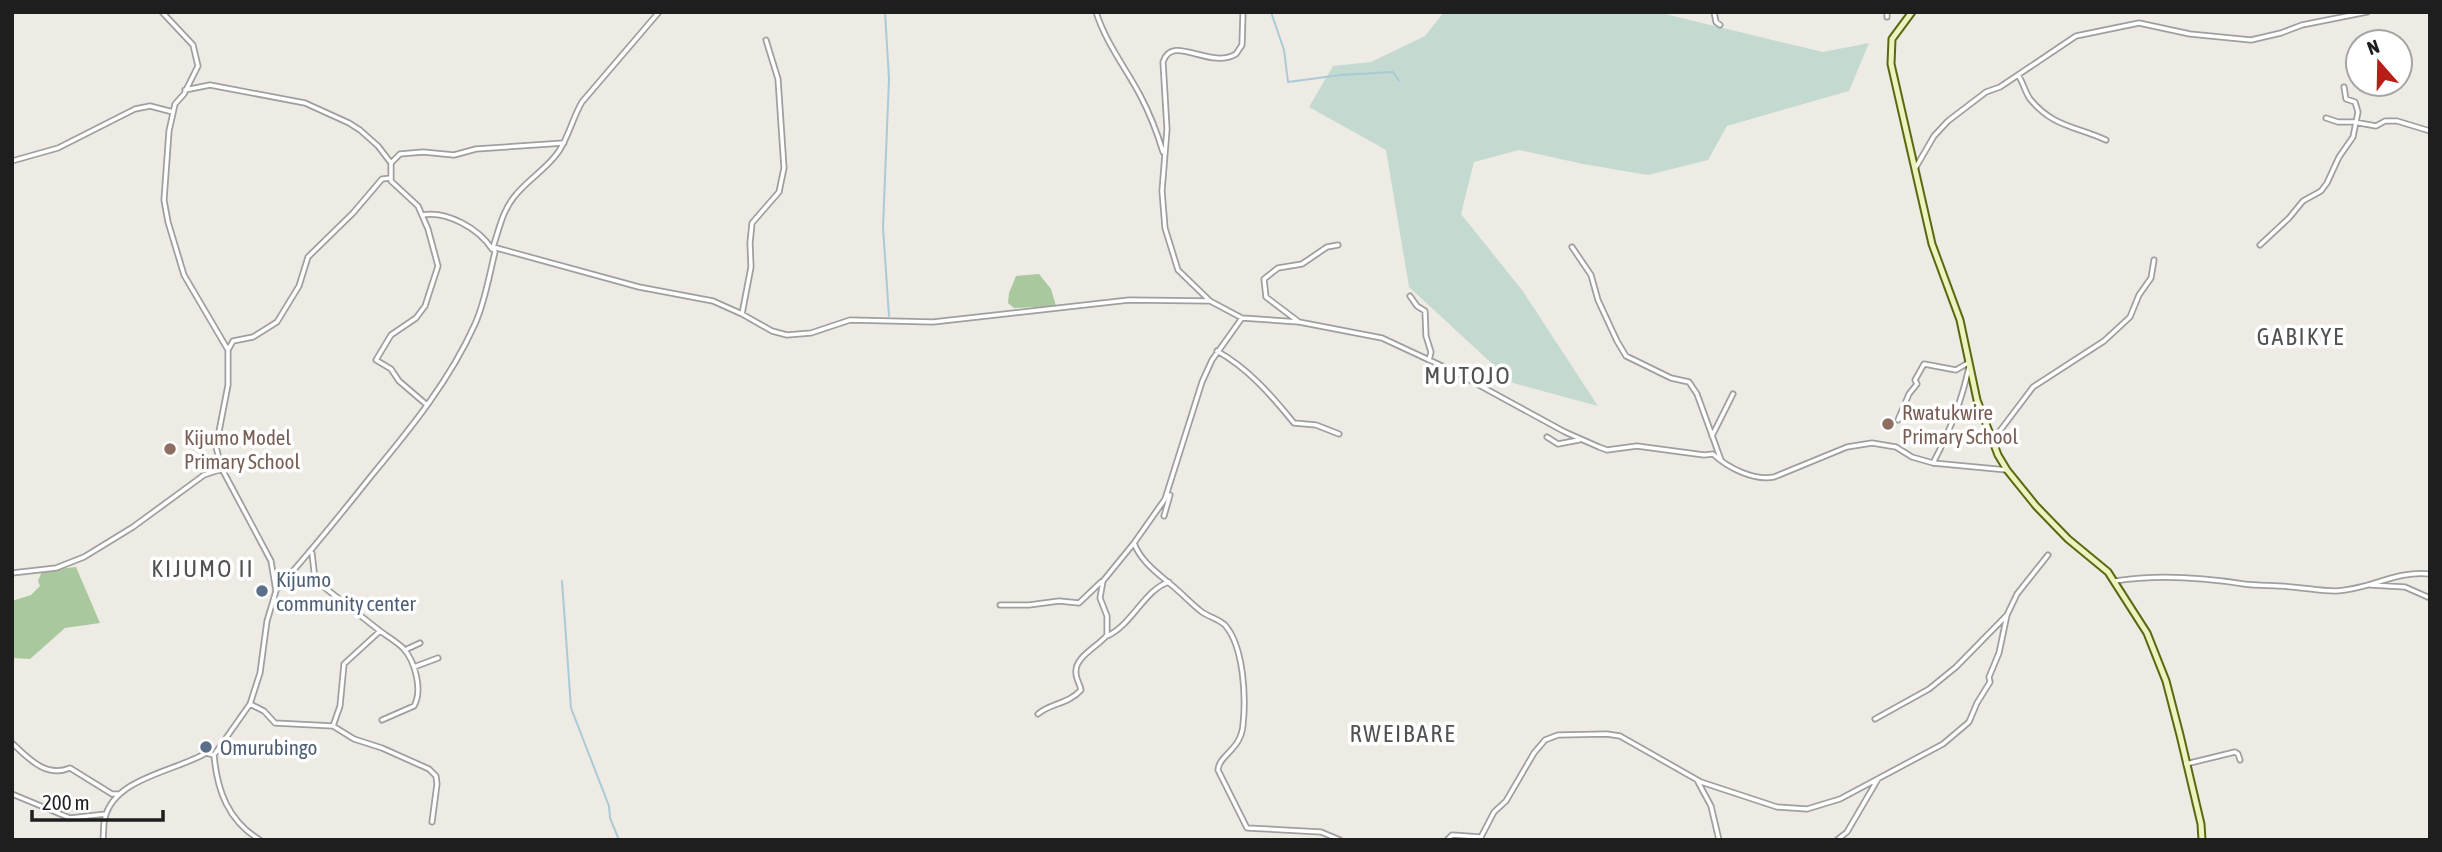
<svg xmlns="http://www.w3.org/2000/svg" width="2442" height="852" font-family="'Asap Condensed',sans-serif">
	<rect width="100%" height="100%" fill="#eeebe5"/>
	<!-- forest -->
	<path fill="#a9c89e" d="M1039,274L1051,289L1056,306L1014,308L1008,303L1009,293L1016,276Z
		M76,567L100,623L65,628L30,659L12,658V601L31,595L40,586L38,581L42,571Z"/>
	<!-- wetland -->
	<path fill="#c4dad1" d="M1444,12H1657L1823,52L1869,43L1849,91L1727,126L1708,160L1648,175L1583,164L1519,150L1474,162L1461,214L1522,290L1598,406L1513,383L1409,287L1386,150L1309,107L1333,66L1371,62L1425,36Z"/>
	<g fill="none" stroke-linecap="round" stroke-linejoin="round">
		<!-- stream -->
		<path stroke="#aacad6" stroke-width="2" d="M885,12L889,79L883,227L889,316
			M1271,12L1284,50L1288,82L1341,75L1393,72L1399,81
			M562,581L571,708L609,806L610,818L619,840"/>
		<!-- street casing -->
		<g stroke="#9f9f9f" stroke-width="7">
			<path id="street" d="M162,12L193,45L198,66L184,94L175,104L169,131L164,200L168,222L184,275L228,350V385L216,447L222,469L271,561L276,591L267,621L260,673L250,704L214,755C217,790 228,821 260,840
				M1096,12C1106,43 1125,67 1140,95C1150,114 1157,132 1163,152
				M1714,12L1716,22L1720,25
				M1887,12V17
				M2018,75C2023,82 2025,92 2030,99C2053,127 2075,126 2106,140
				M185,90L210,85L305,103L349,123L360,130L378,146L391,163
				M2326,118L2338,122H2354L2376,126L2385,121H2397L2430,131
				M12,161L58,148L135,109L150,106L173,112
				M1916,167L1934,136L1948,121L1986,92L2000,87L2076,36L2139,23L2190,34L2251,40L2281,33L2302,25L2367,12
				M422,215C447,210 479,229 492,249
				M2260,245L2289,218L2303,201L2321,191L2327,183L2339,157L2353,137L2358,112L2355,102L2346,99L2344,87
				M493,247L639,287L713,301L742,314L772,331L787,335L811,333L850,320L933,322L1129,300L1210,301L1242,318L1299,322L1382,338L1455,372L1565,432L1599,447L1607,450L1637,446L1704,455L1713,454C1728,468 1754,481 1774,477L1847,447L1872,443L1896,447L1912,457L1933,463L2007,470
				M1572,247L1591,275L1598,300L1617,341L1626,356L1671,378L1689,382L1697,394L1721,460
				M1410,296L1417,306L1425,311L1426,336L1431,352L1429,360
				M1209,300L1178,270L1165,228L1162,191L1167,129L1163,62C1172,33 1210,70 1236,54L1242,45L1243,12
				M742,314L751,267L750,243L752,223L779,192L784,168L778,79L766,40
				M1242,318L1212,360L1202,382L1165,499L1134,543C1140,560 1156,572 1169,583C1181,592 1190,603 1202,612C1209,617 1219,619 1225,625C1244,647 1246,697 1243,725C1241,750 1219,755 1218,770L1247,828L1321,832L1340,840
				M1299,322L1266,297L1264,279L1278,268L1302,264L1327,247L1338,245
				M228,350L233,341L253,337L277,322L299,286L308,257L353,213L382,179L391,178
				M1217,351C1248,368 1272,396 1294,423L1316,425L1339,434
				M427,405L399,381L391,369L376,360L391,335L416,318L425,306L438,266L428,229L418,206L391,181V163L400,154L423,152L454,155L476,149L564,143
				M1898,420L1909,394L1917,384L1915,380L1924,364L1956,370L1968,363
				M1712,436L1733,394
				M1547,437L1558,444L1579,440
				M1993,440L2033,387L2104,341L2130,317L2139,295L2151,278L2154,260
				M1933,463C1949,433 1962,400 1969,367
				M1164,516L1170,495H1167
				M312,553L315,580L380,631
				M12,573L56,568L84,557L133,527L204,475L222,469
				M2115,581C2158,574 2200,577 2244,584C2259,586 2276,585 2292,587C2306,588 2321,591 2335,591C2369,590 2396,570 2430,574
				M2370,585L2405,587L2430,598
				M276,590C310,553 341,514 372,475C411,428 450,380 475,324C485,302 489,276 495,252L493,247C499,230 502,212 514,197C527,180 547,169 559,151C569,136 573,117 582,102L659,12
				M1000,605H1029L1059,601L1079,603L1101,582
				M1107,636C1132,625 1145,589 1169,582
				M405,650L420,643
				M414,667L438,658
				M250,704L264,711L275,723L333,726L354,739L382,748L429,769L436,776L437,784L432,822
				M1038,714C1050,703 1067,705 1081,690C1080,684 1076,679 1076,673C1074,657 1099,646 1107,635V616L1100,598L1103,581L1134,543
				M1875,719L1929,689L1956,667L2007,615L2017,594L2048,555
				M333,726L340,706L344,664L380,631C387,636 397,642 403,648C415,661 423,690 414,706L382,720
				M12,743C29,759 46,778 70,768L112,794H119
				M2186,764L2235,752L2238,754L2240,760
				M1697,780L1711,806L1719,840
				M12,794L70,818L106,814
				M103,840C104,832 103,824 105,818C114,778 176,771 206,753L214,755
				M1447,840L1452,835L1481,837L1494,812L1506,801L1534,753L1545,740L1558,735L1607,734L1620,736L1701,782L1777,807L1807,809L1840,799L1943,744L1969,722L1977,703L1990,682L1989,677L1999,653L2007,615
				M1837,840L1847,832L1878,779"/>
		</g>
		<!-- secondary casing -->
		<g stroke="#5b6811" stroke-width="9">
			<path id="secondary" d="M1912,12L1892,39L1891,64L1932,244L1960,320L1977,400L1998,455L2007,470L2036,506L2068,539L2108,572L2147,633L2166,681L2180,735L2201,824L2202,840"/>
		</g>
		<!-- street -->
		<use href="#street" stroke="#fff" stroke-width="3.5"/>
		<!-- secondary -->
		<use href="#secondary" stroke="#edf2bf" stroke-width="5"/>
	</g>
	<!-- markers -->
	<g fill="#8d6e63" stroke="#fff" stroke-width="2.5">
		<circle cx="1888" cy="424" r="7"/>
		<circle cx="170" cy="449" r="7"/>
	</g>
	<g fill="#5c6f8a" stroke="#fff" stroke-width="2.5">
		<circle cx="262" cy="591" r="7"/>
		<circle cx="206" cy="747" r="7"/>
	</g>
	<g text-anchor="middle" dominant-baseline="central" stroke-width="7" stroke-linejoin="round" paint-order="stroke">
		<!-- education labels -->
		<g font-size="21" fill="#785e54" stroke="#fff" text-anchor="start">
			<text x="1902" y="412">Rwatukwire<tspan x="1902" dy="24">Primary School</tspan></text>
			<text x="184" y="437">Kijumo Model<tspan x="184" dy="24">Primary School</tspan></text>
		</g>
		<!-- service labels -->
		<g font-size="21" fill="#4e5e75" stroke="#fff" text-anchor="start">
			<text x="276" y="579">Kijumo<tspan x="276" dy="24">community center</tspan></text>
			<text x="220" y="747">Omurubingo</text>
		</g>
		<!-- quarter labels -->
		<g font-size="24" letter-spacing="2" fill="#515151" stroke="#fff">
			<text x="2301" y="336">GABIKYE</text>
			<text x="1468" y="375">MUTOJO</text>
			<text x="203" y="568">KIJUMO II</text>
			<text x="1403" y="733">RWEIBARE</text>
		</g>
	</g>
	<!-- border -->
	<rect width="2442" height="852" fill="none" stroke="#1e1e1e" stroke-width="28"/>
	<!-- north arrow -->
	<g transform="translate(2379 63) rotate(340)"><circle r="33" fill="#ffffff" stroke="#a5a5a5" stroke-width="2"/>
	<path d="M0-5L12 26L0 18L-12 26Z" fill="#b51f17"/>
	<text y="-10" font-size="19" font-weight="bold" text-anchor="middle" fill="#1e1e1e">N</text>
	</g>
	<!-- scale -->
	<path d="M32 810v10h131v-10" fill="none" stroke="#1e1e1e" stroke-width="3.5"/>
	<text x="42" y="810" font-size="21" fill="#1e1e1e" stroke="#ffffff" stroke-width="5" paint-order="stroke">200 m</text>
</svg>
